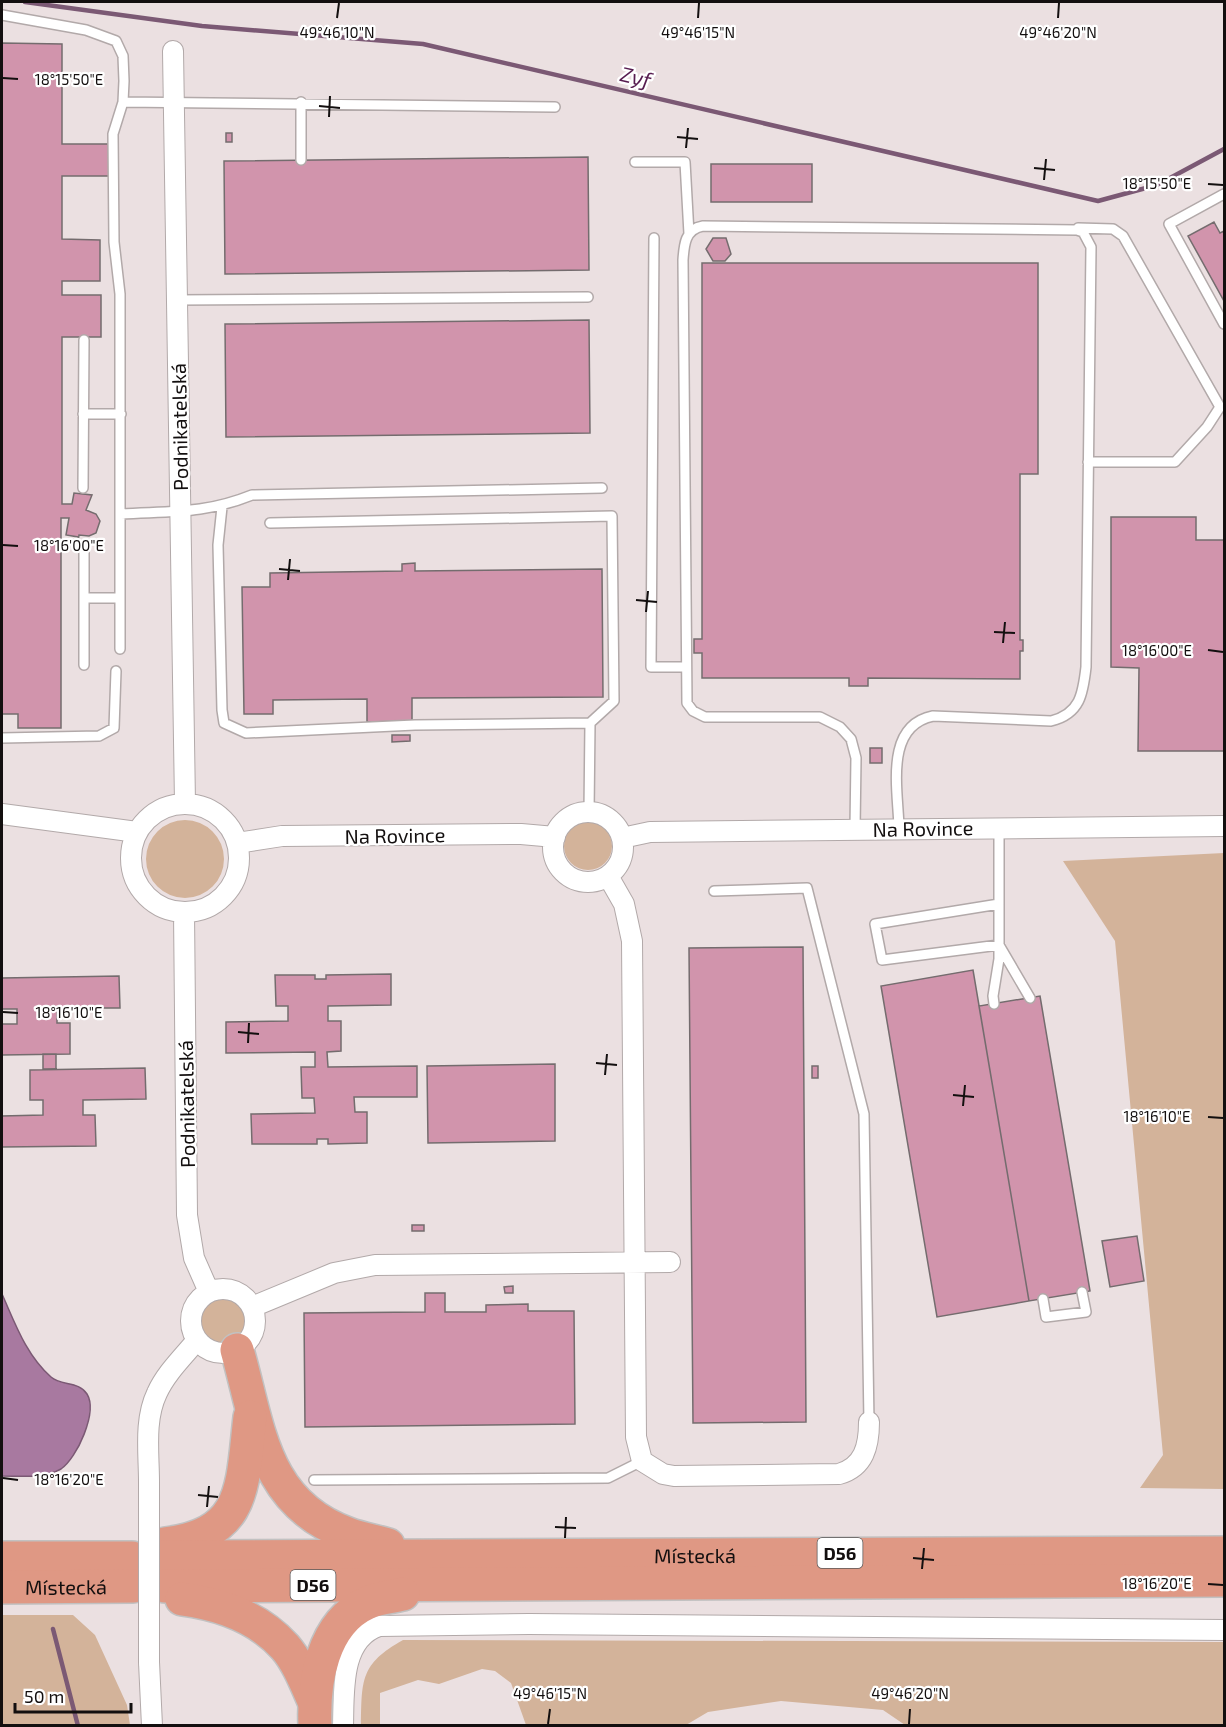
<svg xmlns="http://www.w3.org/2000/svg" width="1226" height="1727" font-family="'Exo 2',sans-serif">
	<rect width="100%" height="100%" fill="#ebe0e1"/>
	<!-- green -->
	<path fill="#d3b39a" d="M146 859a39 39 0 1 1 78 0a39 39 0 1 1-78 0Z
		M564 846a24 24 0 1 1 48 0a24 24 0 1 1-48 0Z
		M1224,853V1489L1140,1488L1163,1455L1115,941L1063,861Z
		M200 1321a23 23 0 1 1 46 0a23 23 0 1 1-46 0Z
		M2,1615H73L95,1635L127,1705L130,1725H2Z
		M403,1640L1224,1642V1725H905L883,1710L781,1701L708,1712L686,1725H526L511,1683L495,1671L482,1669L439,1684L418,1680L380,1693V1725H361C362,1680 360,1664 403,1640Z"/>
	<!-- water -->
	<path fill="#a879a0" stroke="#7b5974" stroke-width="1.5" d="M2,1294C15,1323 26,1355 51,1377C61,1386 79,1381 87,1394C98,1412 77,1458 61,1469C44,1479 20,1476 2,1476Z"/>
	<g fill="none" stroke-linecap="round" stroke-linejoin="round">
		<!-- stream -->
		<path stroke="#7b5974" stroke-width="4.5" d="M25,2L202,26L423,44L1098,201L1157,185L1224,149
			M53,1629L78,1726"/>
	</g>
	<!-- building -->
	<path fill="#d194ac" stroke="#746c6e" stroke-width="1.5" d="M2,43L62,44V144H109V176H62V239L100,240V281H62V295H101V337H62V504H72L74,493L92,495L86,510L96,514L100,521L96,533L89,536L79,535L78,542V537L66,535L69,518H61V728H18V714H2Z
		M226,133H232V142H226Z
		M588,157L589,270L225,274L224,161Z
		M711,164H812V202H711Z
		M1214,222L1220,233L1224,231V301L1188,236Z
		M713,238H726L731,254L725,261H713L706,249Z
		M702,263H1038V474H1020V640H1023V651H1020V679L868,678V686H849V678H702V653H694V639H702Z
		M589,320L590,433L226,437L225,324Z
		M1111,517H1196V540H1224V751H1138L1139,668L1111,667Z
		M415,563V571L602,569L603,697L412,698V721L367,722V699L273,700V714H244L242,587H270V573L402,571V564Z
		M392,735H410V741L392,742Z
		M870,748H882V763H870Z
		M803,947L806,1422L693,1423L689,948Z
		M973,970L1029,1301L937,1317L881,986Z
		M391,974V1005L328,1006V1021H341V1051L327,1052L328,1067L417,1066V1097H354L355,1112H367V1143L328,1144V1139H317V1144H252L251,1114L315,1113L314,1098H302L301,1067H315V1052L226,1053V1022L288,1021V1006H276L275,975H315V979H326V975Z
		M119,976L120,1008H57V1023H70V1054L2,1055V1024H17V1009H2V978Z
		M1040,996L1090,1291L1029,1301L979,1006Z
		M43,1054H56V1069H43Z
		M555,1064V1141L428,1143L427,1066Z
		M812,1066H818V1078H812Z
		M145,1068L146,1099L83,1100V1115H95L96,1146L2,1147V1116L43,1115V1100H30V1070Z
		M412,1225H424V1231H412Z
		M1137,1236L1144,1281L1110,1287L1102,1241Z
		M513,1286V1293H505L504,1287Z
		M425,1293H445V1312H486V1305L528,1304V1311H574L575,1424L305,1427L304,1313L425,1312Z"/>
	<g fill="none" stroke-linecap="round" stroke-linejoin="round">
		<!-- service casing -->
		<g stroke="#b2a9a9" stroke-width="12">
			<path id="service" d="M2,15L86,30L116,41L123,56L124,81L123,102L113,134L114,242L120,294V649
				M123,102L555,107
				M301,102V160
				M635,162H685L689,234
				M1224,194L1169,224L1224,324
				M1078,228L1113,229L1123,236L1220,407L1207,427L1175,462H1088
				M654,238L651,667H684
				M177,300L588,297
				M83,414H121
				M83,488L84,340
				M222,507L218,545L222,710L224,723L246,733L415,725L590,723
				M121,514C171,511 205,514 252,495L602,488
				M270,523L612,516L614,701L590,723L589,812
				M84,598H120
				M84,665V546
				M2,738L99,736L114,728L116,671
				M855,829L856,758L851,739L840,727L820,717H705L693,711L687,703L683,260C684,245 685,229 703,226L1077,230L1083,232L1091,247L1086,667C1083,694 1080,714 1051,721L933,716C884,726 898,789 899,828
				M714,891L807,888L864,1114L869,1422
				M999,904L875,924L882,960L999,945L1030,998
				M994,1004L993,996L999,959V828
				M1043,1299L1046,1317L1086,1312L1082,1292
				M314,1480L608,1478L642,1461"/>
		</g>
		<!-- minor casing -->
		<g stroke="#b2a9a9" stroke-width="22">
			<path id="minor" d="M173,51L185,803
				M131 858a54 54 0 1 1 108 0a54 54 0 1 1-108 0Z
				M553 847a35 35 0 1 1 70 0a35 35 0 1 1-70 0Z
				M2,814L137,832
				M622,838L650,832L1224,826
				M237,843L282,836L521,834L555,837
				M608,876L624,904L632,941L636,1437L642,1461L663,1474L674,1476L839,1474C864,1467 869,1446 869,1422
				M184,912L187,1215L194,1258L209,1292
				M191 1321a32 32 0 1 1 64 0a32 32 0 1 1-64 0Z
				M252,1307L334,1273L375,1265L670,1262
				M149,1482C149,1453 144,1420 157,1393C166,1373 183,1357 197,1340
				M149,1662L152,1726
				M343,1726C344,1692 340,1639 379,1626L529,1624L1224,1630"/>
		</g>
		<!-- motorway casing -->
		<g stroke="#c2c1c1" stroke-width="36">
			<g id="motorway">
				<path d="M237,1350C259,1426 262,1503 348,1534C361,1539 375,1541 388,1545"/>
				<path d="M165,1544C247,1534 242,1485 250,1417"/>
				<path id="s1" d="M165,1557L1224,1553"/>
				<path d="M2,1558H132"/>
				<path d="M165,1586L1224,1580"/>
				<path id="s2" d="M2,1587L133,1586"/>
				<path d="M182,1599C220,1604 259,1618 285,1647C298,1662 306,1683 314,1701"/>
				<path d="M315,1726C313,1683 322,1623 367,1603C377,1598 391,1597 403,1594"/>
			</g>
		</g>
		<!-- service -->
		<use href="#service" stroke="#fff" stroke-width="9"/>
		<!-- minor -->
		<use href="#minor" stroke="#fff" stroke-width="20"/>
		<!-- motorway -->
		<use href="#motorway" stroke="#df9884" stroke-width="33"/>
		<!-- minor-bridge casing -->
		<g stroke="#b2a9a9" stroke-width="22" stroke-linecap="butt">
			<path id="minor-bridge" d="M149,1482V1662"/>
		</g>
		<!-- minor-bridge -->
		<use href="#minor-bridge" stroke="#fff" stroke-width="20"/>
	</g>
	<!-- ticks -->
	<path fill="none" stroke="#130f0f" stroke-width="2" d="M337,18L339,3M698,18L699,3M1058,18L1059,3M3,78L18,79M319,106L340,108M329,117L330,96M677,137L698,139M686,148L688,128M1034,168L1055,170M1044,180L1046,159M1208,184L1223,185M3,545L18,546M279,569L300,571M288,580L290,559M636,600L657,602M646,612L648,591M994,632L1015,633M1003,643L1005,622M1208,650L1223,652M3,1012L18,1013M238,1032L259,1034M248,1043L249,1023M596,1063L617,1065M605,1075L607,1054M953,1095L974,1097M963,1106L965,1085M1208,1117L1223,1118M3,1478L18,1480M198,1495L218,1497M207,1507L209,1486M555,1527L576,1528M565,1538L566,1517M913,1558L934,1560M922,1569L924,1548M1208,1584L1223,1585M548,1724L550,1709M909,1724L910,1709"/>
	<g text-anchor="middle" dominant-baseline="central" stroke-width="4.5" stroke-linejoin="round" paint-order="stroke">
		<!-- shield labels -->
		<g fill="#fff" stroke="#5a5757" stroke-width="1.5">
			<rect x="817.5" y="1538" width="45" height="30" rx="4.5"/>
			<rect x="290.5" y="1570" width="45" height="30" rx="4.5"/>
		</g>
		<g font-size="18" font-weight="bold" fill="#130f0f">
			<text x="840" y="1553">D56</text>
			<text x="313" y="1585">D56</text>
		</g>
		<!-- street labels -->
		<g font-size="20" fill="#130f0f" stroke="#fff">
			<text transform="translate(179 427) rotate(-91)">Podnikatelská</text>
			<text transform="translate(923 828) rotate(-1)">Na Rovince</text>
			<text transform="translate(395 835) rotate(-1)">Na Rovince</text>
			<text transform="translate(186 1104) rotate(-91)">Podnikatelská</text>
			<text stroke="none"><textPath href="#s1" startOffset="530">Místecká</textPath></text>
			<text stroke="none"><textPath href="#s2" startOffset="64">Místecká</textPath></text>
		</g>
		<!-- water labels -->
		<g font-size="21" font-style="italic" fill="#571c50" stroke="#fff">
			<text transform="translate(636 76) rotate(13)">Zyf</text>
		</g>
	</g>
	<g font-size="15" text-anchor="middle" fill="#130f0f" stroke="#fff" stroke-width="4.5" stroke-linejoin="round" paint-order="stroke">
		<text x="337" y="38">49°46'10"N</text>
		<text x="698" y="38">49°46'15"N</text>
		<text x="1058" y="38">49°46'20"N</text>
		<text x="69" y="85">18°15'50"E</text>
		<text x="1157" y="189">18°15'50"E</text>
		<text x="69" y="551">18°16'00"E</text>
		<text x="1157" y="656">18°16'00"E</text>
		<text x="69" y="1018">18°16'10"E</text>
		<text x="1157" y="1122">18°16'10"E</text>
		<text x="69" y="1485">18°16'20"E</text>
		<text x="1157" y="1589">18°16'20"E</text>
		<text x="550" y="1699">49°46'15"N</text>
		<text x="910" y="1699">49°46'20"N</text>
	</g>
	<!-- border -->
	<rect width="1226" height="1727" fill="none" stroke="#130f0f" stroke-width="6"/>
	<!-- scale -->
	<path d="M15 1703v9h116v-9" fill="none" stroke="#130f0f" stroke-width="3"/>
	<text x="24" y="1703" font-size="18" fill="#130f0f" stroke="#ffffff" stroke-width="4.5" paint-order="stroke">50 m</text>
</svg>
